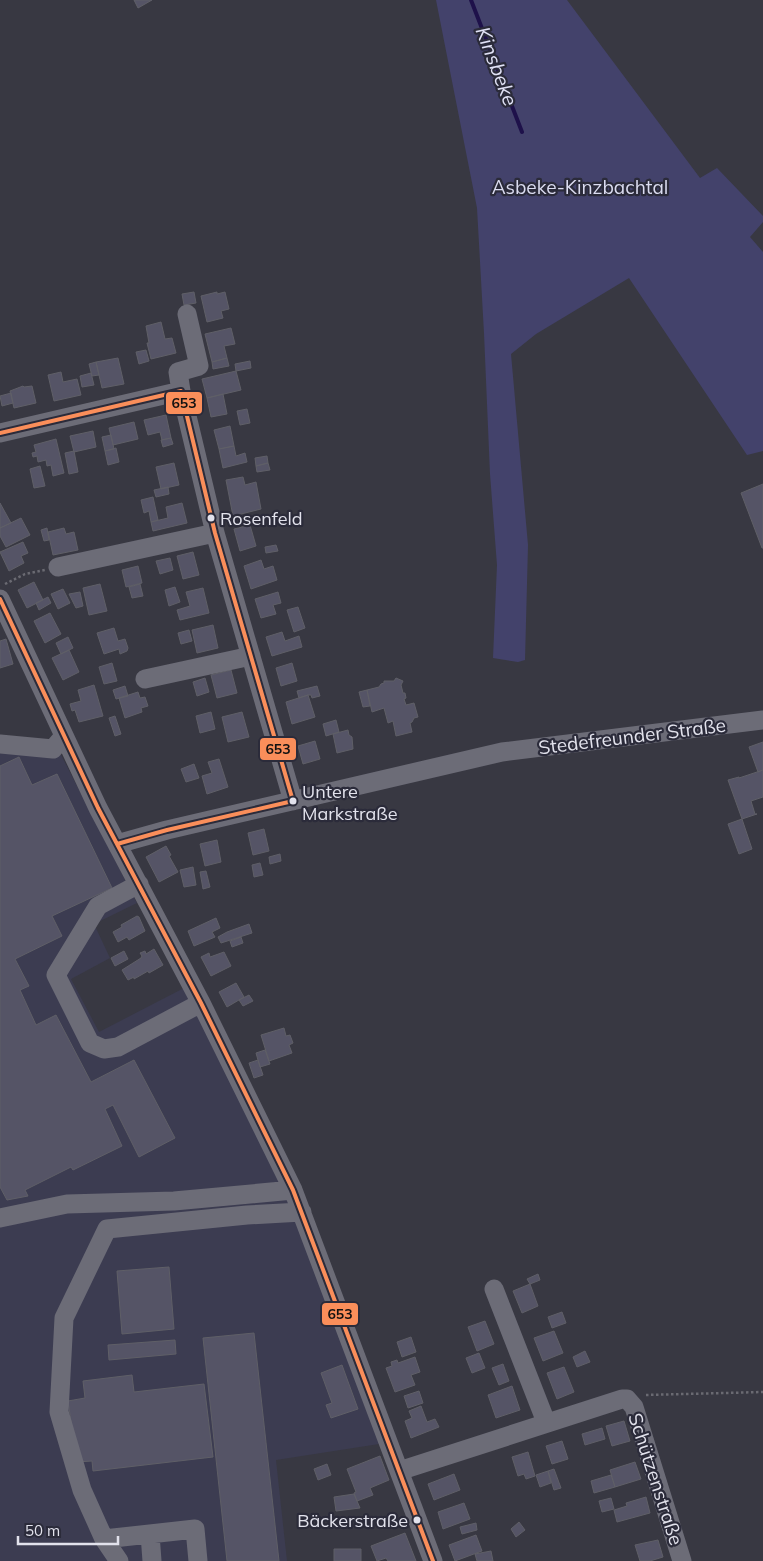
<svg xmlns="http://www.w3.org/2000/svg" width="763" height="1561" font-family="Mulish,sans-serif">
	<rect width="100%" height="100%" fill="#383842"/>
	<!-- built -->
	<path fill="#3c3c51" d="M0,735L57,747L137,903L94,924L110,958L71,979L99,1032L184,988L288,1198L379,1444L276,1460L287,1561H0Z"/>
	<!-- green -->
	<path fill="#43426b" d="M436,0H567L700,178L717,168L763,216V222L750,237L763,252V451L747,455L629,278L536,334L511,354L528,545L525,660L518,662L493,658L497,565L490,474L484,333L477,208Z"/>
	<g fill="none" stroke-linecap="round" stroke-linejoin="round">
		<!-- stream -->
		<path stroke="#1e114a" stroke-width="4" d="M471,0L522,132"/>
	</g>
	<!-- building -->
	<path fill="#555466" stroke="#5f5f67" d="M134,0H152L138,8Z
		M194,292L196,303L184,305L182,294Z
		M217,292V294L225,292L229,309L221,311L223,318L207,322L201,296Z
		M161,322L165,339L172,338L176,353L151,359L147,343H149L146,326Z
		M231,328L235,344L224,346L227,358L212,362L205,334Z
		M146,350L149,361L139,364L136,352Z
		M118,358L124,384L102,388L96,362Z
		M227,358L229,366L213,369L212,362Z
		M250,361L251,368L236,371L235,364Z
		M96,362L99,375L92,376L89,364Z
		M236,371L241,390L207,398L202,379Z
		M61,372L63,382L77,379L81,395L54,401L48,375Z
		M91,373L94,385L82,387L80,376Z
		M23,386L24,387L32,386L36,403L14,408L10,391Z
		M11,393L13,403L2,406L0,396Z
		M223,394L227,414L211,417L207,398Z
		M247,409L250,423L240,425L237,411Z
		M166,415L171,438L162,440L160,432L148,435L144,420Z
		M134,422L138,439L113,445L109,428Z
		M230,426L234,446L219,449L214,430Z
		M93,431L96,447L74,452L70,436Z
		M111,435L114,449L105,451L102,437Z
		M171,438L173,444L163,447L161,440Z
		M56,439L64,473L53,476L51,465L47,466L46,460L38,462L37,456L33,457L32,453L36,452L34,445Z
		M234,446L236,456L245,453L247,462L223,468L219,449Z
		M116,448L119,462L108,465L105,451Z
		M74,451L78,472L69,474L65,453Z
		M267,456L268,463L256,466L255,458Z
		M174,463L179,485L161,489L156,467Z
		M268,463L270,470L257,472L256,466Z
		M40,466L45,486L34,488L30,469Z
		M243,477L245,485L256,482L261,509L233,516L226,480Z
		M763,484V548H762L741,493Z
		M168,487L169,494L156,497L154,490Z
		M153,497L158,520L151,522L149,511L144,513L141,500Z
		M0,503L11,523L0,528Z
		M182,503L187,523L153,531L151,522L168,518L166,507Z
		M21,518L30,535L6,547L0,536V528Z
		M250,525L256,546L240,551L234,529Z
		M47,528L49,540L44,541L41,530Z
		M64,528L66,534L74,532L78,550L53,555L48,532Z
		M23,542L28,553L21,556L24,563L9,571L0,552Z
		M276,545L278,551L266,553L265,547Z
		M193,552L199,575L183,579L177,556Z
		M170,558L173,570L160,574L156,561Z
		M261,560L264,569L273,566L277,580L251,589L244,566Z
		M138,566L142,583L126,587L122,570Z
		M34,582L43,600L27,608L18,590Z
		M100,584L107,611L89,615L83,588Z
		M140,584L143,596L132,598L129,587Z
		M175,587L180,602L169,606L165,590Z
		M203,588L209,613L180,620L177,610L190,606L186,592Z
		M63,589L70,603L58,609L51,594Z
		M80,592L83,606L76,608L69,594Z
		M278,592L281,603L273,605L276,614L261,618L255,599Z
		M48,597L51,603L39,610L36,603Z
		M298,607L305,628L294,632L287,610Z
		M50,613L61,634L45,643L34,621Z
		M213,625L218,648L197,653L192,630Z
		M114,628L118,641L125,639L128,648L127,651L120,654L119,649L104,654L97,633Z
		M189,630L192,641L181,644L178,633Z
		M282,632L285,641L299,636L302,647L272,656L266,637Z
		M68,637L73,648L61,654L56,643Z
		M6,639L13,664L0,668V641Z
		M69,650L79,672L63,680L52,658Z
		M112,663L117,681L104,684L99,667Z
		M292,663L297,681L281,686L276,668Z
		M231,670L237,693L217,698L211,675Z
		M205,678L209,692L197,696L193,682Z
		M396,678L403,681L401,685L403,693H405L406,698L404,699L406,705L414,703L418,717L414,718L412,722L410,723L412,732L396,736L393,721L388,723L384,708L372,712L367,690L379,687L381,684L384,683V681H394Z
		M94,685L103,716L79,722L75,710L72,711L70,704L81,701L78,690Z
		M125,686L128,696L116,699L113,690Z
		M317,686L320,696L312,698L311,695H308L299,698L297,691Z
		M367,690L370,706L363,707L359,692Z
		M138,692L140,698L145,697L148,706L141,708L142,712L125,718L119,698Z
		M308,695L315,717L292,724L286,702Z
		M211,712L215,729L200,733L196,716Z
		M242,712L249,737L228,742L222,717Z
		M115,716L121,734L115,736L109,718Z
		M336,720L339,732L326,736L323,724Z
		M348,730L349,735L352,737L353,749L337,753L333,734Z
		M315,741L320,759L303,764L298,746Z
		M763,742V770L758,772L749,747Z
		M19,757L32,785L57,774L112,888L52,916L62,936L15,959L29,986L20,990L36,1025L56,1015L91,1082L134,1060L175,1138L139,1157L113,1105L105,1109L122,1146L73,1170L71,1167L25,1190L28,1196L7,1200L0,1187V766Z
		M219,759L228,787L207,794L202,776L212,773L208,762Z
		M194,764L199,778L186,782L181,769Z
		M763,770V797L751,801L755,814H757L742,819L728,780L739,777V778Z
		M742,819L752,849L739,854L728,824Z
		M264,829L269,851L253,855L248,833Z
		M217,840L221,862L205,866L200,844Z
		M166,846L171,855L169,856L178,872L159,882L146,857Z
		M280,854L281,861L270,864L269,857Z
		M260,863L263,875L254,877L252,865Z
		M193,867L196,885L184,887L180,870Z
		M206,871L210,887L203,889L200,872Z
		M137,916L139,917L145,931L129,940L127,937L118,942L113,932L122,927L121,925Z
		M216,918L220,928L212,932L215,937L194,946L188,931Z
		M249,924L252,933L221,943L218,937L227,932Z
		M241,937L243,943L232,947L230,941Z
		M154,949L163,965L149,973L148,971L134,979V977L128,980L122,970L141,958L142,956L140,953L145,951L146,954Z
		M124,951L128,959L115,966L111,958Z
		M224,952L231,966L211,976L201,957L209,953L210,957Z
		M236,983L244,997L227,1007L219,992Z
		M249,995L253,1001L243,1006L239,1000Z
		M284,1028L286,1036L290,1035L293,1043L289,1045L292,1053L269,1061L261,1035Z
		M265,1050L270,1064L260,1067L256,1053Z
		M258,1060L263,1075L254,1078L249,1063Z
		M169,1267L174,1329L122,1334L117,1271Z
		M538,1274L540,1280L530,1284L527,1279Z
		M530,1284L538,1306L522,1313L513,1291Z
		M562,1312L566,1323L552,1328L548,1317Z
		M485,1321L494,1344L477,1351L468,1327Z
		M554,1331L563,1353L543,1361L534,1338Z
		M254,1333L279,1561H227L203,1338Z
		M411,1337L416,1352L402,1357L397,1342Z
		M175,1340L176,1354L109,1360L108,1345Z
		M585,1351L590,1362L577,1367L573,1357Z
		M479,1353L485,1368L472,1373L466,1358Z
		M415,1357L420,1372L411,1375L415,1385L395,1392L386,1368L392,1366L391,1362L397,1360L398,1363Z
		M503,1364L509,1381L499,1385L492,1368Z
		M342,1365L358,1409L331,1418L326,1405L332,1403L321,1373Z
		M564,1367L574,1392L557,1399L547,1373Z
		M132,1375L134,1392L204,1384L213,1457L93,1471L92,1461L77,1462L68,1401L85,1398L83,1381Z
		M512,1386L520,1410L496,1418L488,1395Z
		M419,1391L423,1403L408,1408L404,1396Z
		M421,1406L427,1422L435,1419L439,1427L411,1438L405,1421L412,1418L409,1411Z
		M624,1421L630,1441L612,1446L606,1426Z
		M602,1428L605,1439L585,1445L582,1434Z
		M562,1441L568,1459L552,1464L546,1446Z
		M528,1452L535,1476L526,1479L524,1474L518,1476L512,1457Z
		M380,1456L389,1480L370,1488L373,1495L357,1501L354,1493L356,1492L347,1469Z
		M635,1462L641,1479L615,1487L610,1470Z
		M327,1464L331,1475L318,1480L314,1469Z
		M554,1469L561,1488L554,1490L548,1471Z
		M548,1471L551,1483L540,1487L536,1475Z
		M454,1474L460,1490L434,1500L428,1484Z
		M611,1475L615,1487L594,1493L591,1481Z
		M354,1494L360,1508L336,1511L334,1497Z
		M646,1497L650,1513L617,1522L614,1510L627,1506L626,1503Z
		M611,1498L614,1509L602,1512L599,1501Z
		M464,1503L470,1519L443,1529L438,1512Z
		M519,1522L525,1530L516,1537L511,1529Z
		M476,1523L477,1530L462,1534L460,1527Z
		M405,1533L416,1561H388L386,1558L377,1561L371,1546Z
		M476,1535L482,1551L455,1561L449,1545Z
		M658,1540L663,1557L650,1561H640L635,1545Z
		M334,1549H361V1561H334Z
		M491,1551L493,1561H477L475,1554Z"/>
	<g fill="none" stroke-linecap="round" stroke-linejoin="round">
		<!-- path -->
		<path stroke="#6a6a72" stroke-width="2.5" stroke-dasharray="2.5 2.5" stroke-linecap="butt" d="M5,584L25,574L45,570
			M646,1395L763,1392"/>
		<!-- minor -->
		<path stroke="#6c6c77" stroke-width="19" d="M181,391L178,372L199,366L187,314
			M0,433L181,391L215,533L293,801
			M58,567L215,533
			M0,599L98,808L201,1003L293,1190L433,1561
			M145,679L251,656
			M0,744L53,749L64,736
			M117,844L167,830L502,752L763,720
			M139,884L98,906L56,975L90,1043L104,1049L118,1047L201,1003
			M0,1218L67,1204L174,1201L293,1190
			M494,1289L546,1422
			M399,1471L622,1399H627L634,1407L682,1561
			M150,1534L152,1561
			M104,1539L195,1529L198,1561
			M119,1561L104,1539L82,1490L59,1412L64,1318L107,1229L247,1215L302,1212"/>
		<!-- bus-1 casing -->
		<g stroke="#2b2b3a" stroke-width="8">
			<path id="bus-1" d="M0,433L181,391L215,533L293,801L167,830L117,844
				M0,599L98,808L201,1003L293,1190L433,1561"/>
		</g>
		<!-- bus-1 -->
		<use href="#bus-1" stroke="#fa8e5a" stroke-width="4"/>
	</g>
	<!-- markers -->
	<g fill="#e2e2ec" stroke="#2b2b3a" stroke-width="2">
		<circle cx="211" cy="518" r="4.5"/>
		<circle cx="293" cy="801" r="4.5"/>
		<circle cx="417" cy="1520" r="4.5"/>
	</g>
	<g text-anchor="middle" dominant-baseline="central" stroke-width="4.5" stroke-linejoin="round" paint-order="stroke">
		<!-- bus labels -->
		<g font-size="18" fill="#e2e2ec" stroke="#2b2b3a" text-anchor="start">
			<text x="220" y="518">Rosenfeld</text>
			<text x="302" y="791">Untere<tspan x="302" dy="22">Markstraße</tspan></text>
			<text x="408" y="1520" text-anchor="end">Bäckerstraße</text>
		</g>
		<!-- park labels -->
		<g font-size="19" fill="#dbdcf0" stroke="#2b2b3a">
			<text x="580" y="187">Asbeke-Kinzbachtal</text>
		</g>
		<!-- street labels -->
		<g font-size="19" fill="#e2e2ec" stroke="#2b2b3a">
			<text transform="translate(632 736) rotate(-7)">Stedefreunder Straße</text>
			<text transform="translate(656 1479) rotate(72)">Schützenstraße</text>
		</g>
		<!-- water labels -->
		<g font-size="20" font-style="italic" fill="#e1e2f6" stroke="#2b2b3a">
			<text transform="translate(497 66) rotate(69)">Kinsbeke</text>
		</g>
	</g>
	<g stroke="#2b2b3a" stroke-width="2">
		<rect x="165" y="391" width="38" height="24" rx="5" fill="#fa8e5a"/>
		<rect x="259" y="737" width="38" height="24" rx="5" fill="#fa8e5a"/>
		<rect x="321" y="1302" width="38" height="24" rx="5" fill="#fa8e5a"/>
	</g>
	<g font-size="14" text-anchor="middle" font-weight="bold" fill="#111">
		<text x="184" y="408">653</text>
		<text x="278" y="754">653</text>
		<text x="340" y="1319">653</text>
	</g>
	<!-- scale -->
	<path d="M18 1536v8h100v-8" fill="none" stroke="#e2e2ec" stroke-width="2.5"/>
	<text x="25" y="1536" font-size="15" fill="#e2e2ec" stroke="#2b2b3a" stroke-width="4" paint-order="stroke">50 m</text>
</svg>
